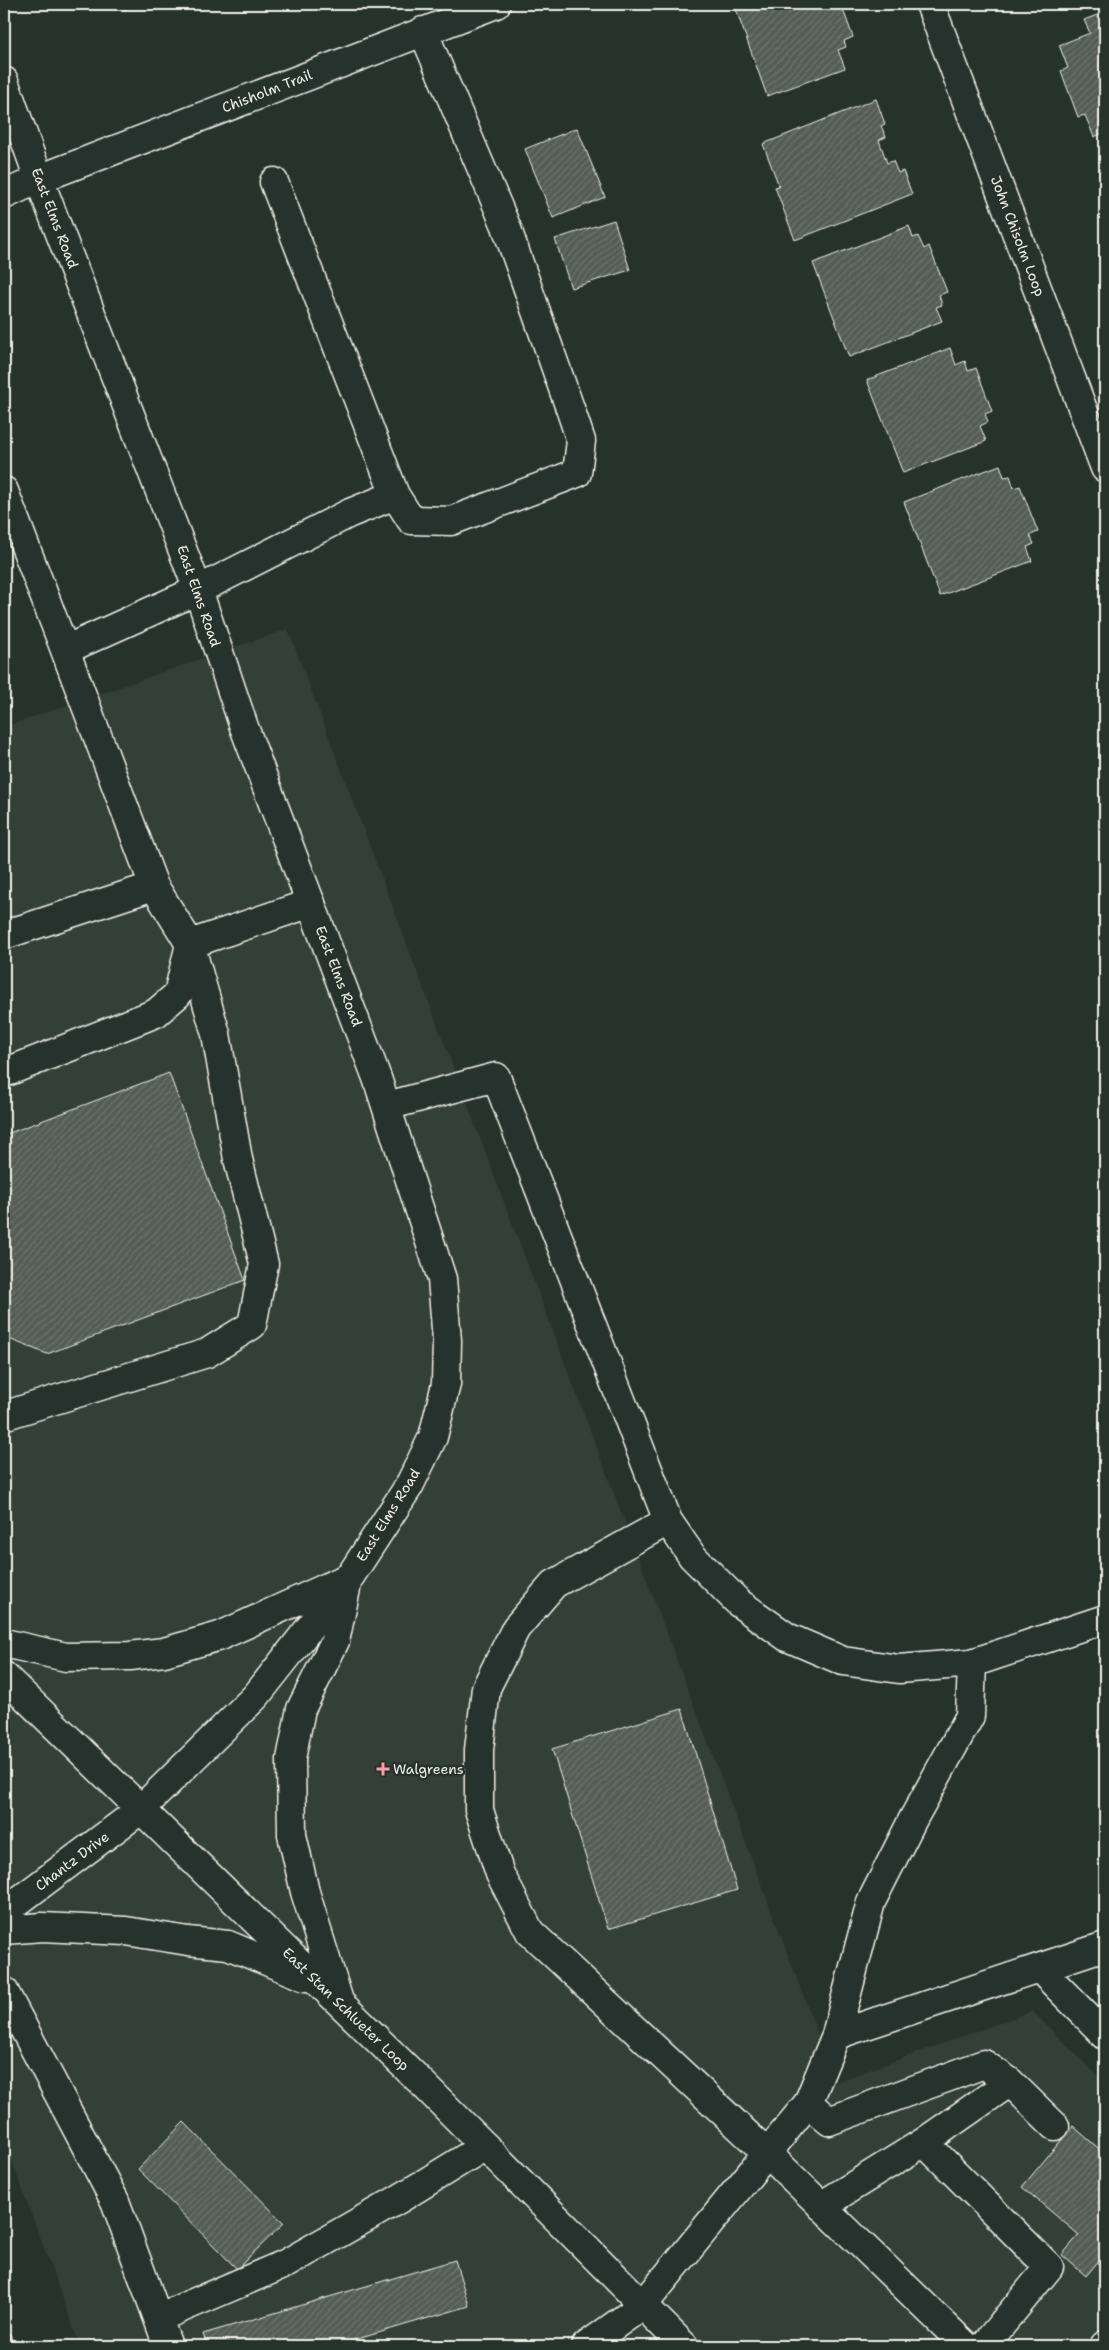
<svg xmlns="http://www.w3.org/2000/svg" width="1109" height="2350" font-family="'Shantell Sans',sans-serif">
	<defs>
		<pattern id="building-hatch" width="6" height="6" patternUnits="userSpaceOnUse" patternTransform="scale(1.25)"><rect width="6" height="6" fill="#525c55"/><path d="M-1 1l2-2M0 6l6-6M5 7l2-2" fill="none" stroke="#6c746d"/></pattern>
	</defs>
	<rect width="100%" height="100%" fill="#26332d"/>
	<filter id="ink" filterUnits="userSpaceOnUse"><feTurbulence type="fractalNoise" baseFrequency=".02" numOctaves="2"/><feDisplacementMap in="SourceGraphic" scale="10" xChannelSelector="R" yChannelSelector="G"/><feConvolveMatrix kernelMatrix="1 2 1 2 8 2 1 2 1" color-interpolation-filters="sRGB"/></filter>
	<g filter="url(#ink)">
		<!-- built -->
		<path fill="#333f39" d="M288,629L836,2082L1032,2011L1105,2083V2346H767L758,2338L734,2346H80L4,2140V727Z"/>
		<!-- building -->
		<path fill="url(#building-hatch)" stroke="#f4f1e8" d="M121,4H140L124,10Z
			M734,4H841L853,37L844,41L846,47L838,50L845,68L767,96Z
			M1105,12V132L1094,137L1085,115L1078,117L1061,71L1068,68L1059,45L1090,33L1084,20Z
			M876,99L885,124L881,126L886,137L879,140L887,163L893,161L898,173L903,171L912,194L795,240L775,187L779,186L763,144Z
			M577,128L605,197L553,218L525,149Z
			M614,220L630,270L571,288L555,239Z
			M909,226L913,238L918,236L924,249L929,246L947,292L939,295L942,305L936,307L942,321L849,357L813,263Z
			M950,348L956,365L965,361L968,371L976,368L992,411L985,414L988,422L980,426L986,441L903,473L867,380Z
			M1000,465L1004,477L1010,476L1014,488L1020,486L1038,532L1030,535L1034,544L1027,547L1032,561L940,596L904,502Z
			M169,1073L245,1280L47,1354L4,1337V1135Z
			M682,1709L737,1890L608,1929L552,1749Z
			M184,2122L284,2223L237,2269L138,2169Z
			M1073,2126L1105,2154V2253L1086,2276L1062,2255L1079,2235L1022,2187Z
			M455,2260L469,2306L334,2346H207L203,2334Z
			M10,2334L14,2346H4V2336Z"/>
		<g fill="none" stroke-linecap="round" stroke-linejoin="round">
			<!-- minor casing -->
			<g stroke="#f4f1e8" stroke-width="31">
				<path id="minor" d="M930,4L1105,468
					M274,182L395,495
					M4,195L39,179L496,4
					M4,491L65,650
					M4,935L154,886
					M4,1073L156,1013L178,994L190,944L311,903
					M387,1106L496,1077L668,1521L692,1556L739,1603L787,1637L843,1661L899,1669L972,1663L1105,1619
					M4,1413L6,1415L207,1353L252,1325L264,1264L238,1159L216,1034L190,944L154,886L65,650L198,590L350,513L395,495L411,520L451,521L577,473L581,441L572,414L506,226L423,31
					M668,1521L554,1584L516,1628L486,1688L479,1750V1810L500,1874L530,1932L767,2153L966,2346
					M4,1912L140,1810
					M1039,1968L1105,2035
					M4,1991L115,2201L168,2346
					M836,2035L1105,1946
					M808,2103L829,2121L984,2064L1010,2082
					M821,2206L924,2142
					M158,2318L287,2263L399,2199L485,2146
					M586,2346L643,2305L808,2103L836,2035L871,1902L913,1819L970,1716L972,1663
					M984,2346L1049,2267L924,2142L1010,2082L1055,2126
					M1104,2346L1105,2345"/>
			</g>
			<!-- major casing -->
			<g stroke="#f4f1e8" stroke-width="31">
				<path id="major" d="M4,81L39,179L198,590L244,727L377,1078L442,1279L447,1341L446,1384L433,1437L409,1486L349,1578L256,1696L140,1810
					M4,1643L66,1657L130,1656L164,1652L220,1636L345,1579
					M4,1676L421,2082L684,2346
					M4,1930L42,1927L126,1931L188,1941L228,1945L305,1977
					M339,2001L305,1892L292,1835L291,1759L301,1709L335,1641L347,1584"/>
			</g>
			<!-- minor -->
			<use href="#minor" stroke="#26332d" stroke-width="28"/>
			<!-- major -->
			<use href="#major" stroke="#26332d" stroke-width="28"/>
		</g>
	</g>
	<!-- markers -->
	<path fill="#ff9aa2" stroke="#26332d" stroke-width="2" d="M380.5 1761.5h5v5h5v5h-5v5h-5v-5h-5v-5h5z"/>
	<g text-anchor="middle" dominant-baseline="central" stroke-width="5" stroke-linejoin="round" paint-order="stroke">
		<!-- street labels -->
		<g font-size="14" fill="#f4f1e8" stroke="#26332d">
			<text transform="translate(267 91) rotate(-21)">Chisholm Trail</text>
			<text transform="translate(55 218) rotate(69)">East Elms Road</text>
			<text transform="translate(1018 236) rotate(69)">John Chisolm Loop</text>
			<text transform="translate(199 596) rotate(71)">East Elms Road</text>
			<text transform="translate(339 976) rotate(69)">East Elms Road</text>
			<text transform="translate(388 1515) rotate(-58)">East Elms Road</text>
			<text transform="translate(72 1861) rotate(-37)">Chantz Drive</text>
			<text transform="translate(346 2009) rotate(44)">East Stan Schlueter Loop</text>
		</g>
		<!-- poi labels -->
		<g font-size="14" fill="#f4f1e8" stroke="#26332d" text-anchor="start">
			<text x="393" y="1769">Walgreens</text>
		</g>
	</g>
	<!-- margin -->
	<rect width="1109" height="2350" fill="none" stroke="#26332d" stroke-width="20"/>
	<rect x="10" y="10" width="1089" height="2330" fill="none" stroke="#f4f1e8" stroke-width="2" filter="url(#ink)"/>
</svg>
